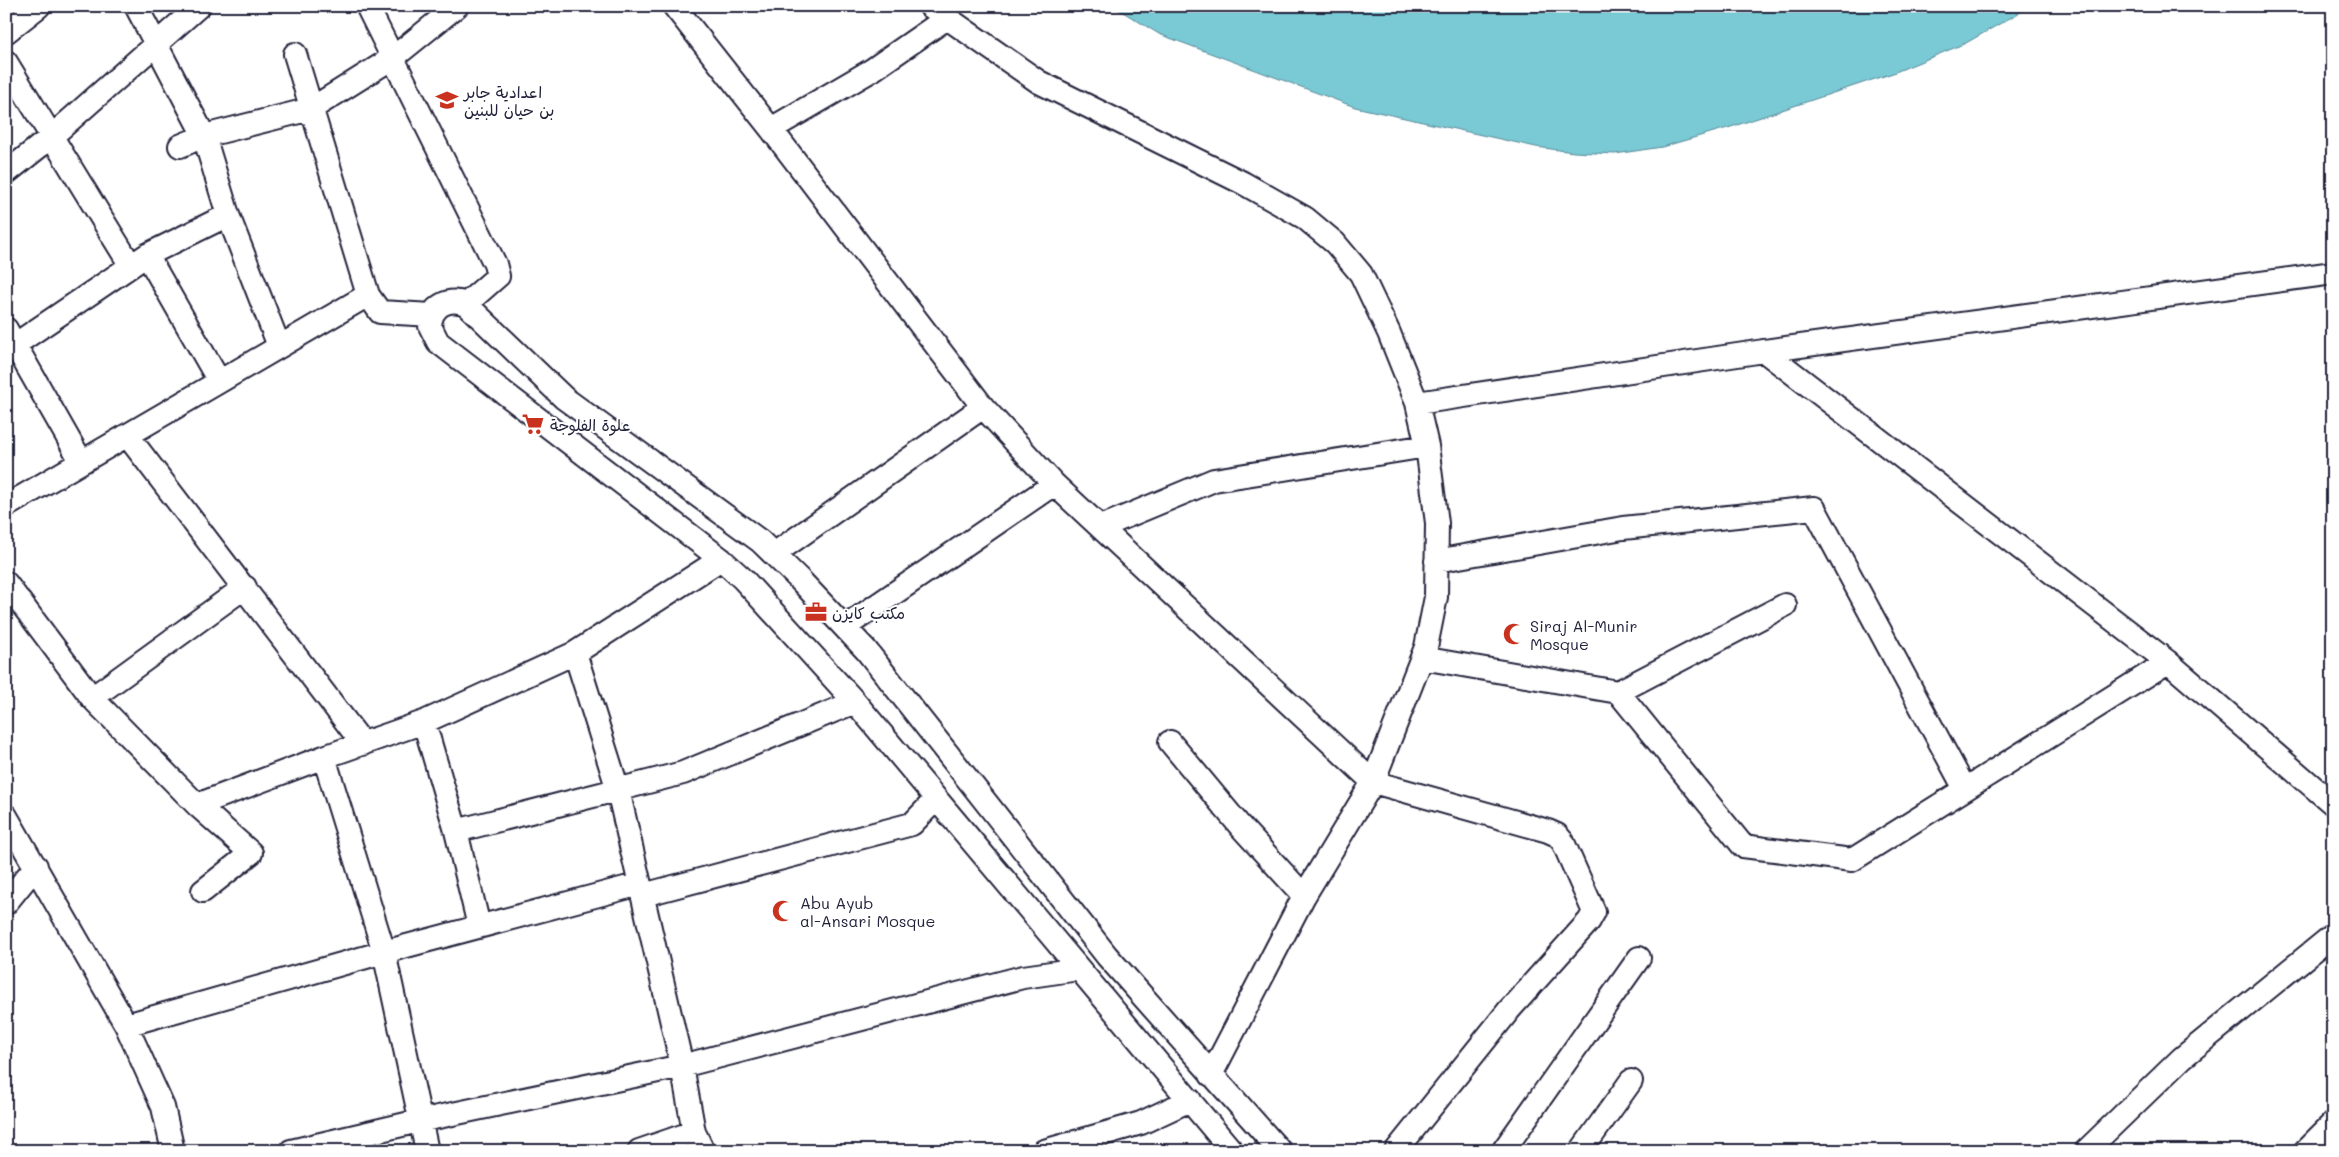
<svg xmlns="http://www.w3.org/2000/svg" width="2339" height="1157" font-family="Mali,'Playpen Sans Arabic',sans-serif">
	<rect width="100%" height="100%" fill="#fff"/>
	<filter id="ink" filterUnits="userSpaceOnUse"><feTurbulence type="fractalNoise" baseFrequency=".02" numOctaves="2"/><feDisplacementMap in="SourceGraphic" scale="10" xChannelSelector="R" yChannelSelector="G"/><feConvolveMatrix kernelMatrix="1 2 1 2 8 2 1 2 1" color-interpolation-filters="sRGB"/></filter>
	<g filter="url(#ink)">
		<!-- water -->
		<path fill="#79cad4" stroke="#568797" d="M1113,6H2031L1966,43L1893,73L1731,127L1662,147L1615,154L1574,152L1536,147L1355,107L1159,34Z"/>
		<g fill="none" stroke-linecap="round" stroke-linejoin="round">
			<!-- minor casing -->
			<g stroke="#22223b" stroke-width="26">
				<path id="minor" d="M136,6L204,136L228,215L279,346
					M367,6L495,264L498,276L466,304
					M674,6L771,129L983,407L1054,484L1373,782L1548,831L1557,835L1563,842L1594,912L1589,921L1509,1010L1396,1151
					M930,6L1039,82L1243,183L1305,218L1335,243L1361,274L1389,333L1417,403L1427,446L1437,523L1436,597L1426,647L1373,782L1304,896L1211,1075
					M6,32L39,6
					M295,54L368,295
					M6,62L131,266
					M771,129L872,70L947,18
					M180,146L204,136L311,109L394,57L457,6
					M6,173L51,137L199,6
					M147,255L219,381
					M6,329L81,461
					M16,344L147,255L228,215
					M1764,351L2168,662L2333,804
					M1417,403L1764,351L2333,273
					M127,435L363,744
					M6,506L368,295L380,312L432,315
					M1101,527L1214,480L1427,446
					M774,554L983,407
					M1436,561L1623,528L1814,508L1965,789
					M6,583L92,698L197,805L251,853L203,891
					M845,627L1054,484
					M575,653L618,790L682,1066L694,1132L703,1151
					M1422,658L1618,692L1785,605
					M1618,692L1743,846L1852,860L2168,662
					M92,698L245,587
					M424,722L456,831L479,926
					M1170,742L1240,826L1304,896
					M324,757L384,952L427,1151
					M197,805L324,757L424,722L575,653L721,559
					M6,816L126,1025L163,1107L173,1151
					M456,831L683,773L855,702
					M643,895L912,824L936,799
					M6,903L36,866
					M126,1025L384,952L640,884
					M291,1151L419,1121L682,1066L1023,977L1079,969
					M639,1151L694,1132
					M1044,1151L1141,1123L1190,1100
					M1232,1151L855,702L743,579L721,559L438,342L430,326C431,306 448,297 466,304L564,398L760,541L800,580L866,650L1107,956L1280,1151
					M1503,1151L1639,958
					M1581,1151L1631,1081
					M2086,1151L2182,1058L2333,935
					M2305,1151L2333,1123"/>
			</g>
			<!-- minor -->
			<use href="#minor" stroke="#fff" stroke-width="22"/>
		</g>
	</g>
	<!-- icons -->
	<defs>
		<g id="school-bare" transform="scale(1.725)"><path d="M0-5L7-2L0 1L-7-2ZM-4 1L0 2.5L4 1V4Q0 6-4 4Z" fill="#c8321e" stroke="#fff" stroke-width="2.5" paint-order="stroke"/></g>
		<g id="supermarket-bare" transform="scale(1.725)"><path d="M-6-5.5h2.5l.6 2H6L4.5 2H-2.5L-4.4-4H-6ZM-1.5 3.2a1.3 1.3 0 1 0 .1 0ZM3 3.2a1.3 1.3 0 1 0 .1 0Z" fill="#c8321e" stroke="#fff" stroke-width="2.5" paint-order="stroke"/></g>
		<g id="office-bare" transform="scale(1.725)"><path d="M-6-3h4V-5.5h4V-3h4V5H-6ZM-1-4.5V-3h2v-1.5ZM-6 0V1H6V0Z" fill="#c8321e" stroke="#fff" stroke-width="2.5" paint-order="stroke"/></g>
		<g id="mosque-bare" transform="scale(1.725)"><path d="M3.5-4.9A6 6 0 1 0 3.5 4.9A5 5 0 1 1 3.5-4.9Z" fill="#c8321e" stroke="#fff" stroke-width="2.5" paint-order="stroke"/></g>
	</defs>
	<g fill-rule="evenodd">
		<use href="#school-bare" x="447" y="100"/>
		<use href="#supermarket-bare" x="533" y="424"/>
		<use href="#office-bare" x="816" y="612"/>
		<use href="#mosque-bare" x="1514" y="634"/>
		<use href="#mosque-bare" x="783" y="911"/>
	</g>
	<g text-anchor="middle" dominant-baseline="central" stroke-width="4" stroke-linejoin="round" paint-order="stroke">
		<!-- poi labels -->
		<g font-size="16" fill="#22223b" stroke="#fff" text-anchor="start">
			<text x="464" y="91">اعدادية جابر<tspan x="464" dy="18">بن حيان للبنين</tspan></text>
			<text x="550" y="424">علوة الفلوجة</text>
			<text x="832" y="612">مكتب كايزن</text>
			<text x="1530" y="625">Siraj Al-Munir<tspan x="1530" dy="18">Mosque</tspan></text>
			<text x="800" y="902">Abu Ayub<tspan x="800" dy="18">al-Ansari Mosque</tspan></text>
		</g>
	</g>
	<!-- margin -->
	<rect width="2339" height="1157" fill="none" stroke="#fff" stroke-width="25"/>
	<rect x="12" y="12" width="2314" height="1132" fill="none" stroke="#22223b" stroke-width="2" filter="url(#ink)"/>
</svg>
